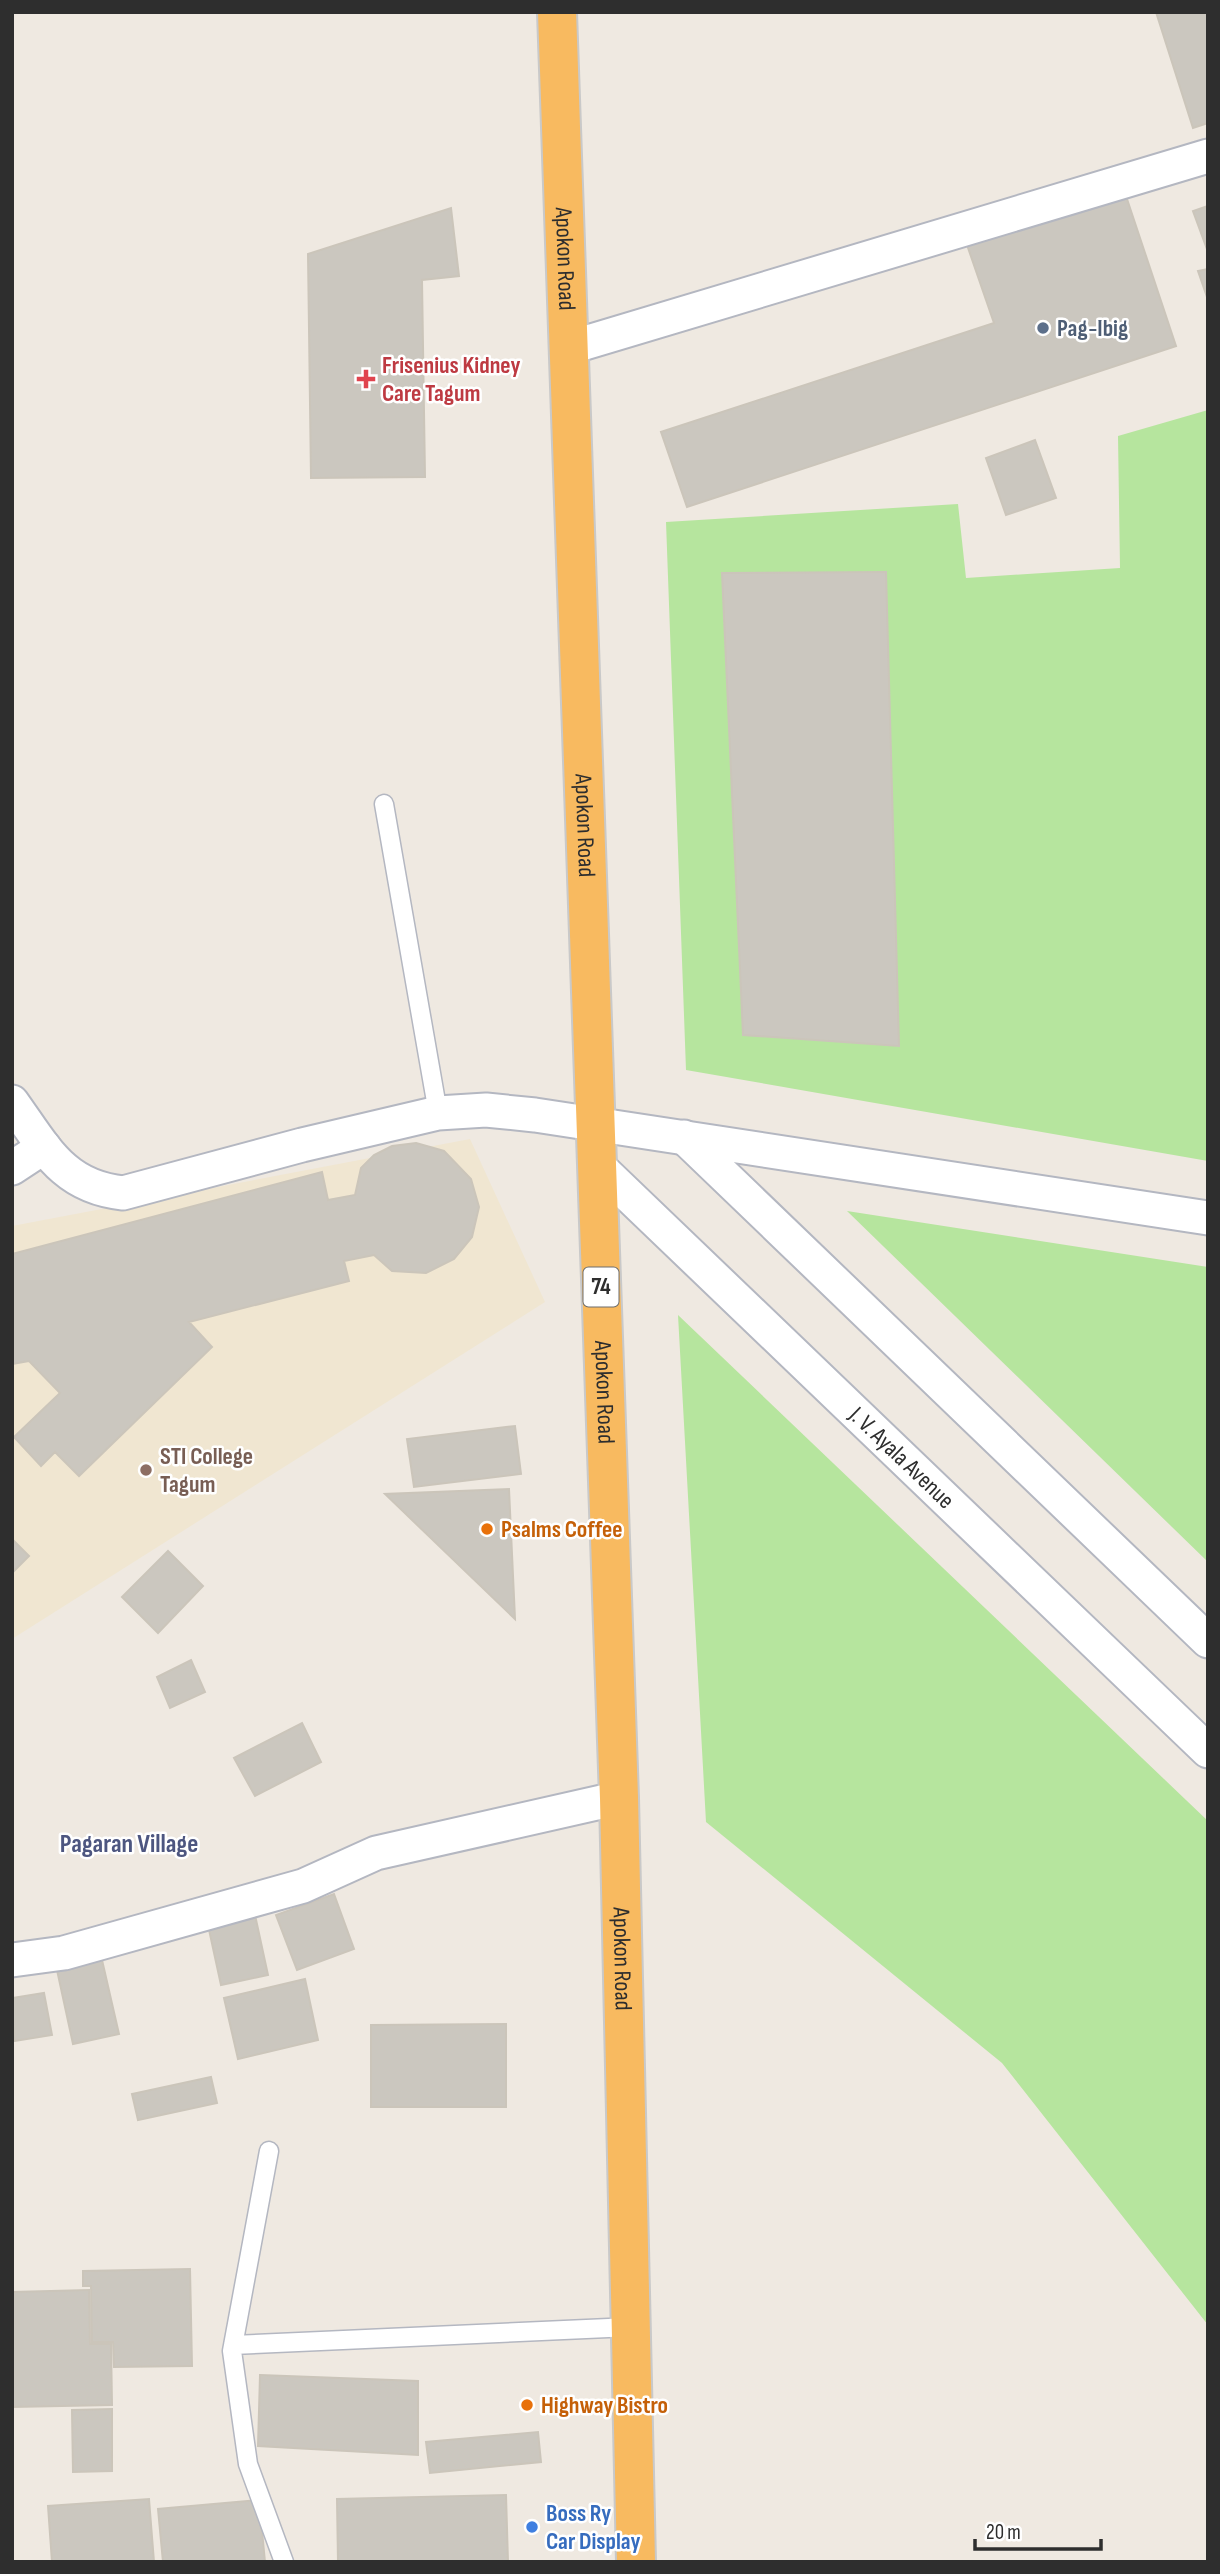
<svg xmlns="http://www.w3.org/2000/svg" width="1220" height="2574" font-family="'Sofia Sans Condensed',sans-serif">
	<rect width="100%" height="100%" fill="#efe9e1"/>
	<!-- education -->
	<path fill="#f0e6d1" d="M470,1139L545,1302L12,1639V1226Z"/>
	<!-- green -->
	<path fill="#b6e59e" d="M1208,410V1161L686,1070L666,522L958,504L966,578L1120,568L1118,436Z
		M847,1211L1208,1267V1562Z
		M678,1315L1208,1821V2325L1002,2063L706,1822Z"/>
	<!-- building -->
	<path fill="#cbc7bf" stroke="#cbc5ba" stroke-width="2" d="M1156,12H1208V123L1193,128Z
		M1124,190L1176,346L687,507L661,432L994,323L966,242Z
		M1208,206V252L1193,211Z
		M451,208L459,276L422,280L425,477L311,478L308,254Z
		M1208,269V300L1198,271Z
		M1035,440L1056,498L1006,515L986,458Z
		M886,572L899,1046L743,1035L722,573Z
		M416,1143L444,1151L471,1179L479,1207L472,1237L454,1259L426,1273L392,1271L374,1255L344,1261L349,1281L189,1322L212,1347L79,1476L55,1452L41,1466L14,1437L60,1393L29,1361L12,1364V1254L322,1172L328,1200L355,1195L361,1168L374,1155L392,1146Z
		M515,1426L521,1474L414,1487L407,1439Z
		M509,1489L515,1619L385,1494Z
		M12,1539L29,1556L12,1573Z
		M168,1551L203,1586L158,1633L122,1597Z
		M191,1660L205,1692L170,1708L157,1677Z
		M302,1723L321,1762L255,1796L234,1758Z
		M334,1894L354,1949L297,1970L276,1915Z
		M255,1915L268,1975L221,1985L208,1925Z
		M102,1960L119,2034L73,2044L57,1970Z
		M305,1979L318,2040L238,2059L224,1998Z
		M44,1993L52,2035L14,2041L12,1998Z
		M506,2024V2107H371V2025Z
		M211,2077L217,2103L138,2120L132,2094Z
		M190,2269L192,2366L114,2367L113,2342H92L91,2286H83V2271Z
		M89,2290L90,2344H111L112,2405L12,2407V2292Z
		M260,2375L418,2381V2455L258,2446Z
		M112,2409V2471L73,2472L72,2410Z
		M538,2432L541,2462L430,2473L426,2442Z
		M506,2495L508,2562H338L337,2499Z
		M149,2499L154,2562H52L48,2506Z
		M259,2500L265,2562H163L158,2509Z"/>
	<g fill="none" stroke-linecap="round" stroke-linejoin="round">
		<!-- service casing -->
		<g stroke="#b4b7c1" stroke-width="21">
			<path id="service" d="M384,804L438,1113
				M269,2151L232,2351L248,2464L284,2562
				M233,2345L631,2327"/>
		</g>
		<!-- minor casing -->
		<g stroke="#b4b7c1" stroke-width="37">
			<g id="minor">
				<path d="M568,348L1208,156"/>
				<path d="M12,1102C45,1148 63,1187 123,1193L302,1145L438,1113L486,1110L535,1115L1208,1218"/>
				<path d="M684,1137L1208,1641"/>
				<path id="s1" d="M596,1164L1208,1751"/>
				<path d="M12,1168L44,1147"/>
				<path d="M12,1960L64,1953L303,1886L376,1853L619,1798"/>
			</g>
		</g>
		<!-- trunk casing -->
		<g stroke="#c9c9c9" stroke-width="42">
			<g id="trunk">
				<path id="s2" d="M557,12L619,1798L636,2562"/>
			</g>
		</g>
		<!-- service -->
		<use href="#service" stroke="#fff" stroke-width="18"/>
		<!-- minor -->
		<use href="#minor" stroke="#fff" stroke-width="33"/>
		<!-- trunk -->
		<use href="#trunk" stroke="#f8ba60" stroke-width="38"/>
	</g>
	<!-- markers -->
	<circle fill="#5c6f8a" stroke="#fff" stroke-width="2.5" cx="1043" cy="328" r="7"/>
	<path fill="#e0444e" stroke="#fff" stroke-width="2.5" d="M362.5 368.5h7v7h7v7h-7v7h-7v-7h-7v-7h7z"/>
	<circle fill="#8d6e63" stroke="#fff" stroke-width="2.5" cx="146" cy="1470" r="7"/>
	<g fill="#e8710a" stroke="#fff" stroke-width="2.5">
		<circle cx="487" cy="1529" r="7"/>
		<circle cx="527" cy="2405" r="7"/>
	</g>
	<circle fill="#3f7fe0" stroke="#fff" stroke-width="2.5" cx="532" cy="2527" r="7"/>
	<g text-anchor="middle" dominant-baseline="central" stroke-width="5" stroke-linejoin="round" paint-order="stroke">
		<!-- shield labels -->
		<rect fill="#fff" stroke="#6d6d6d" stroke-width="2" x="583.5" y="1267.5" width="35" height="39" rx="5"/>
		<g font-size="23" font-weight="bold" fill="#2e2e2e">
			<text x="601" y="1287">74</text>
		</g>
		<!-- street labels -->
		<g font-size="24" fill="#2e2e2e" stroke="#fff">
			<text stroke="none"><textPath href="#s2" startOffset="247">Apokon Road</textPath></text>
			<text stroke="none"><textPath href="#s2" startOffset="814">Apokon Road</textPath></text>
			<text stroke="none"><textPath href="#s2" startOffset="1381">Apokon Road</textPath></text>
			<text stroke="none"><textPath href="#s1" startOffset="424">J. V. Ayala Avenue</textPath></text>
			<text stroke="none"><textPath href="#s2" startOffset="1948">Apokon Road</textPath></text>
		</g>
		<!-- service labels -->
		<g font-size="24" font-weight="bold" fill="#4e5e75" stroke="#fff" text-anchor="start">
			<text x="1057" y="328">Pag-Ibig</text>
		</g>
		<!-- health labels -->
		<g font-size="24" font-weight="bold" fill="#be3a42" stroke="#fff" text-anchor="start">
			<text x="382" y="365">Frisenius Kidney<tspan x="382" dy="28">Care Tagum</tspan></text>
		</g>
		<!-- education labels -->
		<g font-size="24" font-weight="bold" fill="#785e54" stroke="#fff" text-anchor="start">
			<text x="160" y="1456">STI College<tspan x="160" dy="28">Tagum</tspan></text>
		</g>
		<!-- food labels -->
		<g font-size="24" font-weight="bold" fill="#c56008" stroke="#fff" text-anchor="start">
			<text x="501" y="1529">Psalms Coffee</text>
			<text x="541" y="2405">Highway Bistro</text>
		</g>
		<!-- shop labels -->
		<g font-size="24" font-weight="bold" fill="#366cbe" stroke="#fff" text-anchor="start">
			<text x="546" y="2513">Boss Ry<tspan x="546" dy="28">Car Display</tspan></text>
		</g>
		<!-- neighbourhood labels -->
		<g font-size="26" font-weight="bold" fill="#4d5680" stroke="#fff">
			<text x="129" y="1844">Pagaran Village</text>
		</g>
	</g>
	<!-- border -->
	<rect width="1220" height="2574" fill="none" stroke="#2e2e2e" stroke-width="28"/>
	<!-- scale -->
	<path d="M975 2539v10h126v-10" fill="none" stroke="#2e2e2e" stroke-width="3.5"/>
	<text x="986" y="2539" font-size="21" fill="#2e2e2e" stroke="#ffffff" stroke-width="5" paint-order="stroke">20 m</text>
</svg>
